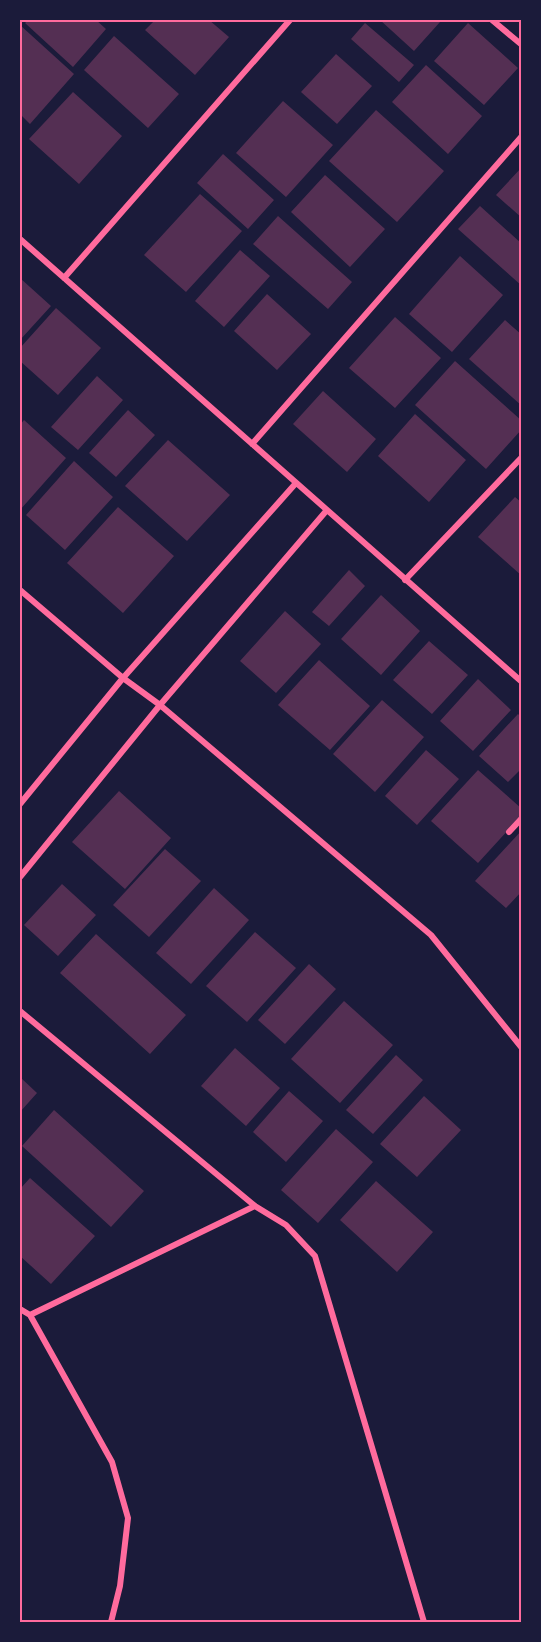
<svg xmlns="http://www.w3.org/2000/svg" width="541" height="1642" font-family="'Space Grotesk',sans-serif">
	<rect width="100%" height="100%" fill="#1b1b3a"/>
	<!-- building -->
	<path fill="#542f53" d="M28,20H96L106,29L73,67L25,23Z
		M155,20H209L229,37L195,75L145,30Z
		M380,20H437L440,22L414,51Z
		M365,23L414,65L399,82L351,39Z
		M468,23L518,68L484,105L434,61Z
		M20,25L74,74L30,124L20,114Z
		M114,36L179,94L148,128L84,70Z
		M336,54L372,86L337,124L301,92Z
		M426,65L482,116L448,154L392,102Z
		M73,92L122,136L79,184L29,139Z
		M283,101L333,145L286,197L236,153Z
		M376,110L444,171L397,222L329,161Z
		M223,154L274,200L248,229L197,183Z
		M522,167V218L496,195Z
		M325,175L385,229L350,267L291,212Z
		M200,194L242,231L186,292L144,255Z
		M480,206L522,244V286L458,229Z
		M278,216L352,282L328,309L253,244Z
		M240,250L270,276L224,327L195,301Z
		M460,256L503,295L452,352L409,314Z
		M20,278L51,306L20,340Z
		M267,294L311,334L277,370L234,331Z
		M56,308L101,348L58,395L20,361V348Z
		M395,317L441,358L395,408L349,368Z
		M505,320L522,335V406L469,359Z
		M455,361L522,421V429L486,469L415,405Z
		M97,376L123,400L78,450L51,427Z
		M323,391L376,439L347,472L293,424Z
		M128,410L155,435L116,477L89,453Z
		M415,414L466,460L429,502L378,456Z
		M24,420L66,458L20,510V425Z
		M168,440L230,495L187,541L125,486Z
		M74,461L113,497L65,550L26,515Z
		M515,497L522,503V576L478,537Z
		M118,507L174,556L123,613L67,563Z
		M349,570L365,586L329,626L312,612Z
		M381,595L420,631L381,675L341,639Z
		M285,611L321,644L276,693L240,661Z
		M429,641L468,675L432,714L393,680Z
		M319,660L370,706L330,750L278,705Z
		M478,679L511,710L473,751L440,721Z
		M382,700L424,737L375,792L333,754Z
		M518,714L522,718V768L508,782L479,756Z
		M426,750L459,779L417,825L385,796Z
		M478,770L522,809V815L478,863L431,821Z
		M119,791L171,838L125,889L72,842Z
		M522,830V891L506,908L475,881Z
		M165,849L201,881L149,937L113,905Z
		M62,884L96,915L58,956L24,925Z
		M214,888L249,920L191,984L156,953Z
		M255,932L296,968L247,1022L206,986Z
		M96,934L186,1015L150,1054L60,973Z
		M309,964L336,989L285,1044L258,1020Z
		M344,1001L393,1045L340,1103L291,1059Z
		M235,1048L280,1088L246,1126L201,1086Z
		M396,1055L423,1080L373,1134L346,1110Z
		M20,1077L37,1093L20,1112Z
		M289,1091L323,1121L286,1162L253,1132Z
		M424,1096L461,1130L417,1177L380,1144Z
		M54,1110L144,1191L111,1227L22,1146Z
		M336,1129L373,1162L318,1223L281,1190Z
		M30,1178L95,1236L51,1284L20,1256V1189Z
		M376,1181L433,1232L397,1272L340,1220Z"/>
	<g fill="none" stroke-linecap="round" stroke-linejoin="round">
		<!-- minor -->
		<path stroke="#ff6b9d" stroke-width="6" d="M492,20L522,45
			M20,239L522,682
			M64,278L290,20
			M252,444L522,136
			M405,580L522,457
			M20,590L123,678L160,705L431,935L522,1048
			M20,804L123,678L296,483
			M509,832L522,818
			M20,877L160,705L327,510
			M20,1011L255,1206L286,1225L315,1256L424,1622
			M20,1309L30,1315
			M111,1622L120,1586L128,1518L112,1462L30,1315L255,1206"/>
	</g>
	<!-- border -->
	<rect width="541" height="1642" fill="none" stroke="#1b1b3a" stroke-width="42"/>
	<rect x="21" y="21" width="499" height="1600" fill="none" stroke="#ff6b9d" stroke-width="2"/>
</svg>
